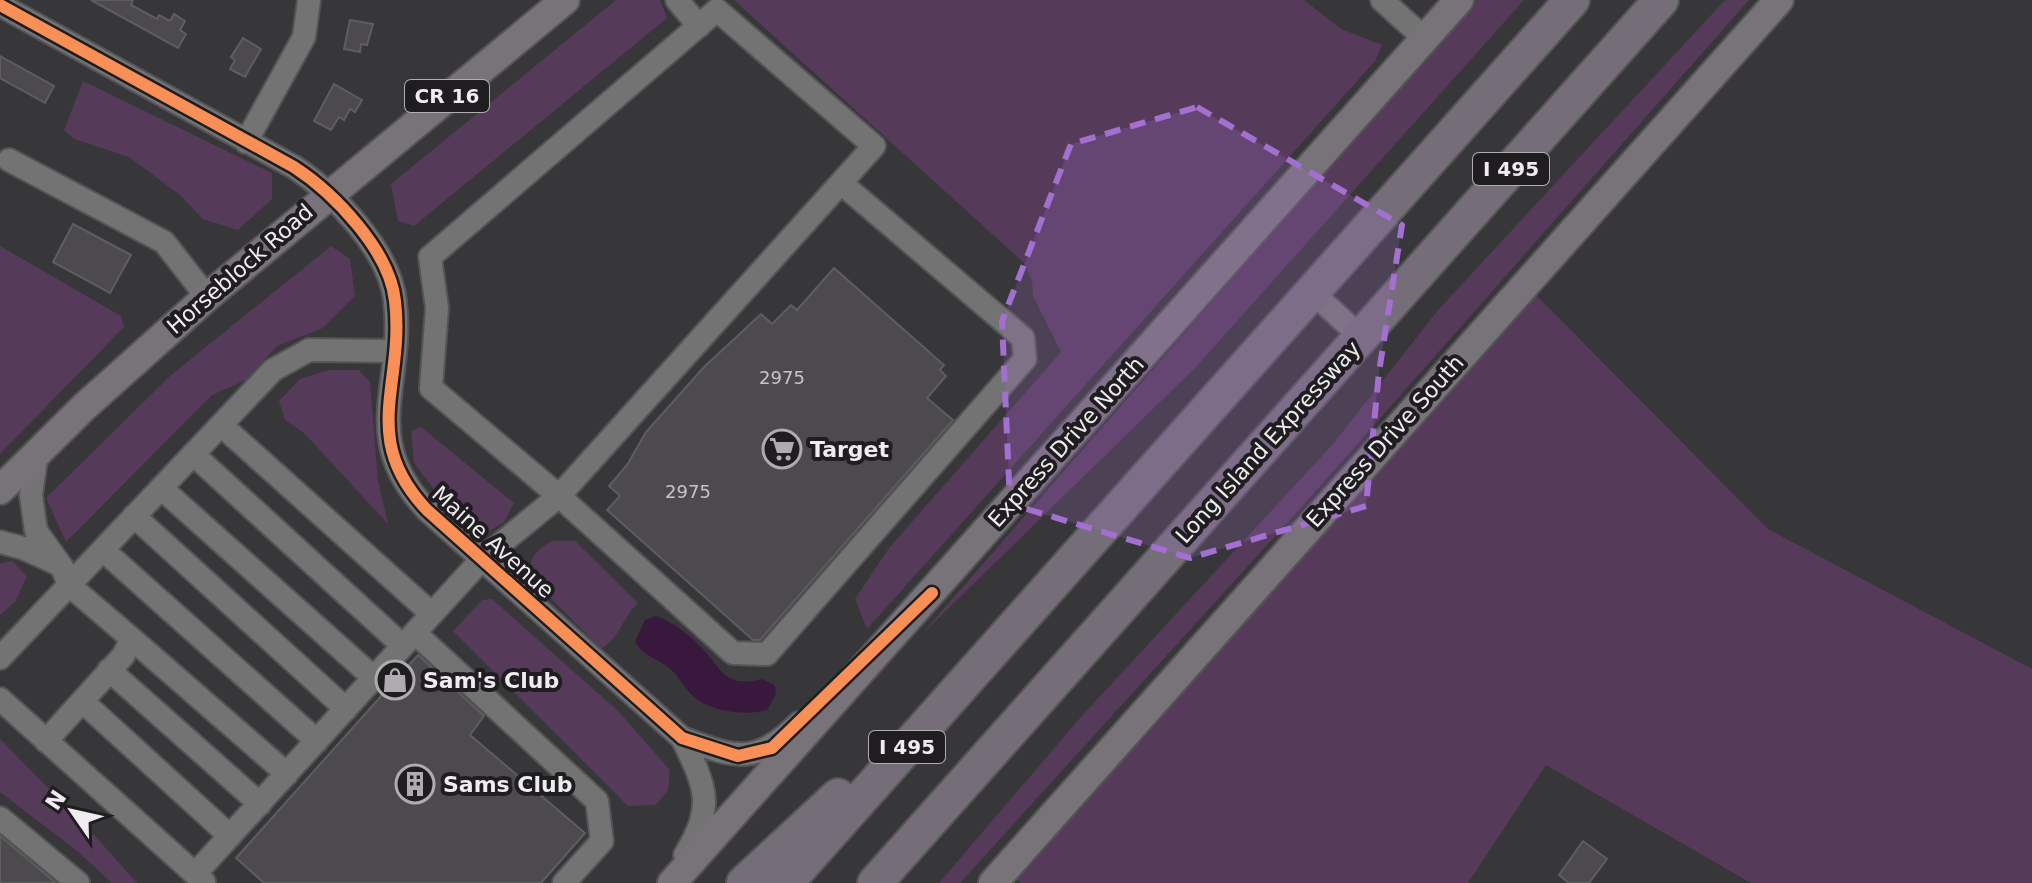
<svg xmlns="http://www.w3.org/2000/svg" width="2032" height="883" font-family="'DejaVu Sans',sans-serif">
	<rect width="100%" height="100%" fill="#373638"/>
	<!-- green -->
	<path fill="#553b59" d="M616,0H660L667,18L414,226L398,221L391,184Z
		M734,0H1304L1341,29L1382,45L1375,61L867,629L855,599L889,548L1061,352L1033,296L1032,280L1023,262Z
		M1475,0H1524L1196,367L921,635Z
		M1725,0H1749L1308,500L960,883H939L1080,718L1333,444L1438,310Z
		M83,81L272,173V199L238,230L203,219L180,195L129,157L74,139L64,130Z
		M0,246L121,316L124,327L0,454Z
		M331,246L350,259L355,296L323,328L277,346L246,380L212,395L66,542L46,498L170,376Z
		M1532,291L1768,529L2032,669V883H1751L1546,765L1468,883H1021L1004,870Z
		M329,370H359L370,382L378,481L388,524L304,433L285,420L279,401L300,379Z
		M421,427L514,503L504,522L486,533L450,510L414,463L411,431Z
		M552,541H575L638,603C622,618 621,637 601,649L530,577C528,558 536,550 552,541Z
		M13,561L27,577L15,602L0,615V563Z
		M492,599L618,711L670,770L668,790L656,805L628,806L453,631L482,600Z
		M0,739L87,827L137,883H112L76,850L0,792Z"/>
	<!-- water -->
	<path fill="#38193d" d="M656,616C673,622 690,635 702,648C724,672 725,688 763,679L775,686L776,694L767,710C747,716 711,712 694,697C684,689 679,675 669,668C656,657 645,658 635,642L645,620Z"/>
	<!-- building -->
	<path fill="#4c4a4d" stroke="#5e5d5f" stroke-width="2" d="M91,0H133L131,5L157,19L159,15L170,21L174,14L185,21L180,30L186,34L178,48Z
		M350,20L373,24L367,45L361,44L360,52L344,49Z
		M243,38L261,49L245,77L230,69L235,60L231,57Z
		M0,56L54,86L45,103L0,78Z
		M334,84L362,100L355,112L350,109L344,120L339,117L331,130L314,121Z
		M73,224L131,255L110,293L53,262Z
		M834,268L944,365L940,370L946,376L927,398L953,420L760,640H753L607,510L620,496L609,486L627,465L646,432L704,367L761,314L772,324L791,305L797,310Z
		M418,655L484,716L470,735L585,833L541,883H264L236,858Z
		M0,836L56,883H0Z
		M1583,841L1607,859L1589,883H1569L1559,875Z"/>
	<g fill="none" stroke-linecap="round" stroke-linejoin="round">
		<!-- minor casing -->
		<g stroke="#545355" stroke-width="26">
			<path id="minor" d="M677,0L699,26
				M1382,0L1425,39
				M0,5L294,167C334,193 390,251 395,301C405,385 358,437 427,510L682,738C736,758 755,766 799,723
				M246,142L304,37L309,0
				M9,160L164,242L207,297
				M1312,292L1361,337
				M221,425L432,614
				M37,452L31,495L36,531L62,567L69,585L132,639L123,656L46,741
				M193,454L403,646
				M161,488L374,678
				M134,516L346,709
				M0,542L23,548L58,564
				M103,550L317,741
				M415,633L597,801L602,841L564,883
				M132,639L287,774
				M0,658L273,370L309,350L394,351
				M109,670L260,804
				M0,699L204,882
				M82,701L230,836
				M682,738C706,787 715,806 685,855
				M0,818L78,883
				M196,873L482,559L559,496L874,146L717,10L430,257L437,308L431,388L559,496L733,653L767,654L1025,359L1023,338L841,183"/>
		</g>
		<!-- major casing -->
		<g stroke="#545355" stroke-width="32">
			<path id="major" d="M0,490L84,407L207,297L565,0
				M672,883L1459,0
				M993,883L1779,0"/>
		</g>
		<!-- highway casing -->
		<g stroke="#545355" stroke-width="38">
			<path id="highway" d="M744,883L838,796
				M786,883L1572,0
				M875,883L1661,0"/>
		</g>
		<!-- minor -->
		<use href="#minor" stroke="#747374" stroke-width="22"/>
		<!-- major -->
		<use href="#major" stroke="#787279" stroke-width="28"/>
		<!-- highway -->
		<use href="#highway" stroke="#756d77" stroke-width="34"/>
		<!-- cycleway casing -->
		<g stroke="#1f1d1f" stroke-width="17">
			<path id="cycleway" d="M0,5L294,167C334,193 390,251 395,301C405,385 358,437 427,510L682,738L738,756L772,748L932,593"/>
		</g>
		<!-- cycleway -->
		<use href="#cycleway" stroke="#f78f57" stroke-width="12"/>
	</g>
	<!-- marked area -->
	<path fill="#a36fd0" fill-opacity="0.2" stroke="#a36fd0" stroke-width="6" stroke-dasharray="16 10" stroke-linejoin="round" d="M1197,107L1402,225L1379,372L1366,506L1190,558L1010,504L1002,321L1071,144Z"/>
	<!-- icons -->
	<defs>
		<g id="supermarket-ring" transform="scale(2)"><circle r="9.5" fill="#1f1d1f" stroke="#aeacaf" stroke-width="1.5"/><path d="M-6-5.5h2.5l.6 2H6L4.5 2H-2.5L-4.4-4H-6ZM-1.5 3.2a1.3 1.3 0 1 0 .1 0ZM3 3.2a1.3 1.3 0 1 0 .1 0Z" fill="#aeacaf"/></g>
		<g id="shop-ring" transform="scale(2)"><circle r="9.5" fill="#1f1d1f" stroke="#aeacaf" stroke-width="1.5"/><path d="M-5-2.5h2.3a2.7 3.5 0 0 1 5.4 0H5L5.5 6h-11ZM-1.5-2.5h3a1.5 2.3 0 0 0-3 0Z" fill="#aeacaf"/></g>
		<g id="building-ring" transform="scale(2)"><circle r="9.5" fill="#1f1d1f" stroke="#aeacaf" stroke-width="1.5"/><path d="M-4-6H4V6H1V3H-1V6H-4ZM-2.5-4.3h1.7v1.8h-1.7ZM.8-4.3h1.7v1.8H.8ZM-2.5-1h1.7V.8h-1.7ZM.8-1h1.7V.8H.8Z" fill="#aeacaf"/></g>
	</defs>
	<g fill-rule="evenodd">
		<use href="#supermarket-ring" x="782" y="449"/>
		<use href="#shop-ring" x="395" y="680"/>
		<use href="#building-ring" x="415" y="784"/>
	</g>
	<g text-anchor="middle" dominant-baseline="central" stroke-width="8" stroke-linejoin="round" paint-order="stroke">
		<!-- number labels -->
		<g font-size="18" fill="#c6c4c6">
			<text x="782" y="377">2975</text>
			<text x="688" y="491">2975</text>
		</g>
		<!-- shield labels -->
		<g fill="#1f1d1f" stroke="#b0aeb1" stroke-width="2">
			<rect x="405" y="80" width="84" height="32" rx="6"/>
			<rect x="1473" y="153" width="76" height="32" rx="6"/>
			<rect x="869" y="731" width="76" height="32" rx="6"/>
		</g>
		<g font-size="20" font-weight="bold" fill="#eeecef">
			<text x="447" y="96">CR 16</text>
			<text x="1511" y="169">I 495</text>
			<text x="907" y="747">I 495</text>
		</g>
		<!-- street labels -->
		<g font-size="22" fill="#eeecef" stroke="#1f1d1f">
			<text transform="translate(240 269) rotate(-41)">Horseblock Road</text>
			<text transform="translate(1385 441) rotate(-48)">Express Drive South</text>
			<text transform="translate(1066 442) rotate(-48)">Express Drive North</text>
			<text transform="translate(1268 442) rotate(-48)">Long Island Expressway</text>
			<text transform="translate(493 542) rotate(42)">Maine Avenue</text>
		</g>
		<!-- poi labels -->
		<g font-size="22" font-weight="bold" fill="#eeecef" stroke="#1f1d1f" text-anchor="start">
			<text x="810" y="449">Target</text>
			<text x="423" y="680">Sam's Club</text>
			<text x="443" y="784">Sams Club</text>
		</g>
	</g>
	<!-- north arrow -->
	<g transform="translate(72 811) rotate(304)" stroke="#1f1d1f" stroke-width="6" paint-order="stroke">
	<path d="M0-6L14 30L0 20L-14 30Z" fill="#eeecef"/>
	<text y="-12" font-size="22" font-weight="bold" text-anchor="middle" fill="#eeecef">N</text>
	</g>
</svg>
